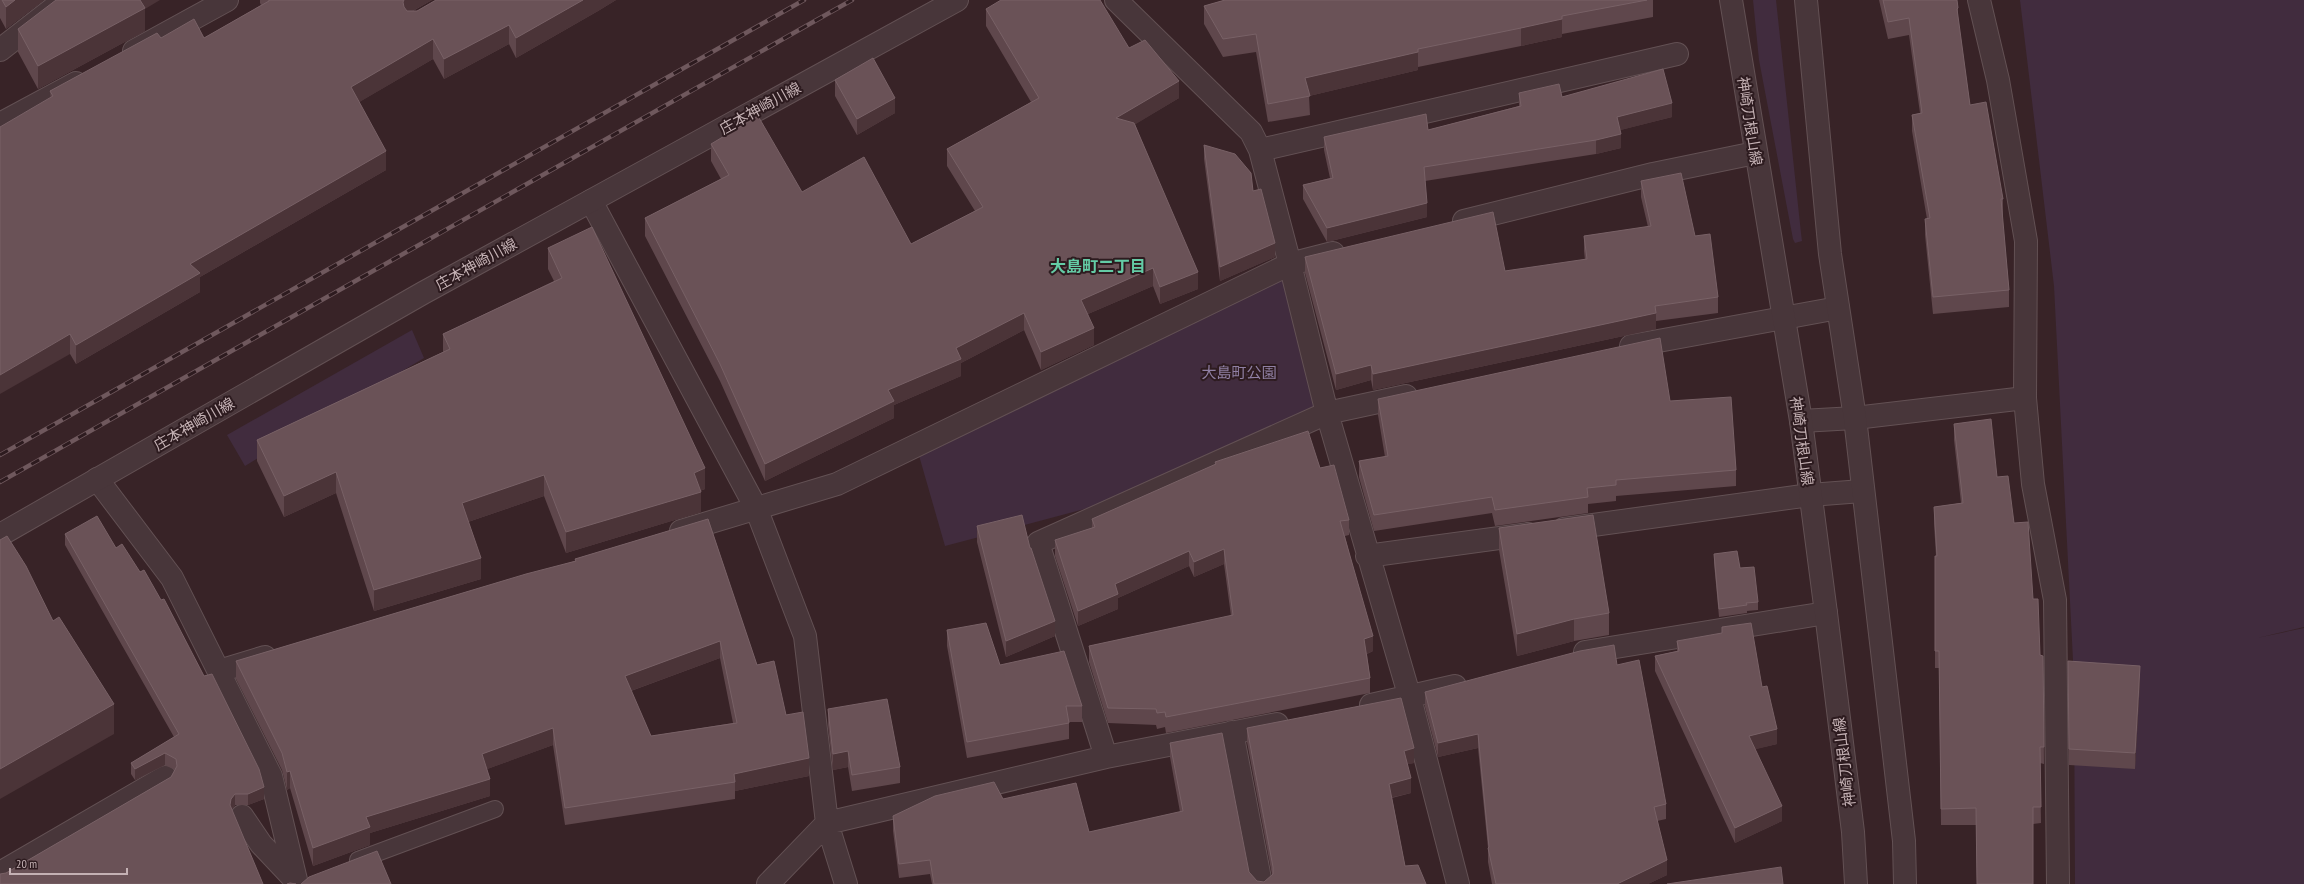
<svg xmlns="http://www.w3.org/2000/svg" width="2304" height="884" font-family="'PT Sans Narrow','Noto Sans JP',sans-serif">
	<rect width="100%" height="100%" fill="#382327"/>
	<!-- green -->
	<path fill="#412c3e" d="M1753,0H1776L1801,233L1802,241L1795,243L1793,239L1759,60Z
		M2020,0H2304V627L2257,638L2304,628V884H2075L2074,680L2054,286Z
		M1283,280L1317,406L1092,507L945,546L918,452Z
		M412,330L424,358L245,466L227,435Z"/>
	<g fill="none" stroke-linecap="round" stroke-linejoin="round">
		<!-- service casing -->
		<g stroke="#635154" stroke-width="18">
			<path id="service" d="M358,860L495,809"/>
		</g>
		<!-- minor casing -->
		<g stroke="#635154" stroke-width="24">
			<path id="minor" d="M1116,0L1251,132L1260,150L1290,264L1327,413L1410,698L1458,884
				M0,50L64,0
				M134,51L227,0
				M0,124L76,83
				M1260,150L1677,54
				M591,201L756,508L805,636L827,823L846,884
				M1464,221L1653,174L1755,153
				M1631,346L1838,308
				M2025,398L2033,484L2055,600L2058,884
				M1801,421L1855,418L2025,398L2026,241L1998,80L1979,0
				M97,479L172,578L271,776L297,884
				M1564,529L1810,495L1862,491
				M681,531L837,484L1290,264L1333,253
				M1367,556L1528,534
				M1585,652L1826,613
				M219,671L265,657
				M1371,705L1455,686
				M1232,732L1261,884
				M1106,757L1038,543L1327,413L1406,396
				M242,816L261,844L296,881
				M0,873L165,777
				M768,884L827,823L1106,757L1277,724"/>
		</g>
		<!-- tertiary casing -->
		<g stroke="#635154" stroke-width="24">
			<path id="tertiary" d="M1731,0L1801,421L1826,613L1853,832L1856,884
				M1806,0L1830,254L1855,418L1904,841L1905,884
				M0,535L423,293L957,0"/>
		</g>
		<!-- service -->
		<use href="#service" stroke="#48363a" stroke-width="16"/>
		<!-- minor -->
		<use href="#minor" stroke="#48363a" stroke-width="22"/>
		<!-- tertiary -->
		<use href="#tertiary" stroke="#48363a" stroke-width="22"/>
		<!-- rail casing -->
		<g stroke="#6f585d" stroke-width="4.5">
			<path id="rail" d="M0,455L804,0
				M0,482L852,0"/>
		</g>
		<!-- rail -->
		<use href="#rail" stroke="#2d1b1f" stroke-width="3" stroke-dasharray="9" stroke-linecap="butt"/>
	</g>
	<!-- wall -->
	<path fill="#5f474c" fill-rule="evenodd" d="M0,0H44L6,29L0,18Z
		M260,0H432L413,11H417L436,0H616L598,11L516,58L509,44L444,79L433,59L359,102L386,170L200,277V292L76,364L70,354L50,91L161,38H204L261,5L260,3Z
		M1225,0H1653V17L1562,34V37L1521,46L1418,67V70L1309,96L1310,115L1268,122L1256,52L1223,57L1204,24V6Z
		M1879,0H1957L1958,8V21L1970,105L2003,199V215H2002L2009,290V307L1933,314L1925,235V219H1927L1912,131V115L1920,113L1909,35L1888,39Z
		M145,9V31L38,89L18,52V29Z
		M986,9L1129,48L1179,98L1135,124L1198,289L1160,304L1153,286L1088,314L1094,345L1041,370L1024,330L961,363V376L894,405V418L765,481L720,381L645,236V218L721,179L711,161V144L802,192L911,244L975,211L947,166V149L1031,102L986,26Z
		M835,80L895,113L857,135L835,96Z
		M1519,93L1562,97L1672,117L1620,130L1621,148L1596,154L1425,181L1427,217L1327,242L1303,199V185L1330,178L1324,150V137L1428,130L1519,106Z
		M1204,145L1253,191L1275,257L1220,281L1204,159Z
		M1641,181L1695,236L1718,297V313L1656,321V329L1373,390L1371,380L1336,390L1305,273V257L1505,271L1585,260L1584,251V236L1648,227L1641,197Z
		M548,248L705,489L700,491L701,512L566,553L544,496L468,522L481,579L374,611L336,493L284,517L257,461V440L443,352V334L554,281L548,269Z
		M1378,399L1670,401L1736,470V486L1616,496V501L1588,504V513L1495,526L1492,513L1374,531L1359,477V461L1385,457L1378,415Z
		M1954,424L1997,477L2014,523L2033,599L2040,655L2043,656L2044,764L2040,763L2041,823L2033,824V884H1977L1976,825H1941L1939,668H1935V556H1936L1934,524V507L1961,503L1954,440Z
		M1215,462L1320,468L1349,520V535L1345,536L1373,651L1367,654L1370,678V693L1166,733L1165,727L1157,729L1156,725L1108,723L1089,662V646L1231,616L1224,564L1194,577L1189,566L1118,598V609L1078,626L1055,556V540L1092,528V519L1215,465Z
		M708,519L757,665L786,715L809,776L735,791V799L565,825L553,745L487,769L490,796L370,833V845L313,866L290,788L287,790L282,770L236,679V661L575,561V559ZM720,658L733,723L651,736L631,691Z
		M977,526L1055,636L1006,657L977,542Z
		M1499,528L1609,613V635L1574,641L1517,656L1499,550Z
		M65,534L116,548L264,799L248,805H235L231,810L6,873L171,777L175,770L165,765L135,780L131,774V763L174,737L65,545Z
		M1714,554L1740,568L1758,602V610L1747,611V613L1719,617L1714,563Z
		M1722,627L1762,687L1777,744L1755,749L1782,821L1735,843L1655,671V656L1677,651V641L1722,634Z
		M947,630L1000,665L1082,706V722H1069V739L967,758L947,646Z
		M2068,661L2140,681L2135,769L2069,765Z
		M1617,665L1666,804V819L1657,821L1667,875L1648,884H1492L1488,862V848L1478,748L1438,757L1425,707V692Z
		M828,709L900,767V783L852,791L848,767L833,770L828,725Z
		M1247,728L1414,763L1407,764L1411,793L1392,798L1405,866L1426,884H932L930,874L899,878L893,831V816L1003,799L1089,832L1180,812L1170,757V743L1249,872L1257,881L1264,882L1272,875L1247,742Z"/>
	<!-- shaded-wall -->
	<path fill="#4b3438" d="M15,0H44L6,29V7Z
		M136,0H160L145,9V31L38,89V66Z
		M404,0H432L407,14L403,21V2Z
		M583,0H616L598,11L516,58V38Z
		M1562,19V37L1521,46V28Z
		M509,25V44L444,79V59Z
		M433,39V59L351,107V87Z
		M1418,52V70L1305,97V78Z
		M1179,81V98L1116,136V118Z
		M895,98V113L857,135V119Z
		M1672,103V117L1617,131V117Z
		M1621,134V148L1596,154V140Z
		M386,151V170L200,277V292L76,364V345L190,264Z
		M1427,203V217L1327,242V228Z
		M1275,243V257L1220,281V267Z
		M1153,268V286L1081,317V300Z
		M1198,272V289L1160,304V287Z
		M1024,313V330L961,363V376L894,405V418L765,481V464L956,348Z
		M1656,313V329L1373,390V374Z
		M1094,328V345L1041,370V352Z
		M70,334V354L0,394V375Z
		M1371,365V380L1336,390V374Z
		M705,468V489L694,493V473Z
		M336,472V493L284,517V496Z
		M544,475V496L462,524V503Z
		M701,492V512L566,553V532Z
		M1224,549V564L1194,577V562Z
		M1189,551V566L1118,598V609L1078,626V611L1115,584Z
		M481,558V579L374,611V590Z
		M1574,619V641L1517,656V634Z
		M1055,621V636L1006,657V641Z
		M1373,636V651L1364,655V639Z
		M720,641V658L625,693V676Z
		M2140,666V681L2135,769V753Z
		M114,704V734L0,799V769Z
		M553,728V745L482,771V754Z
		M1777,729V744L1749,751V736Z
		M1478,734V748L1438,757V743Z
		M1414,748V763L1404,765V751Z
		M848,751V767L833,770V754Z
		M165,753V765L135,780V769Z
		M809,758V776L735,791V782L734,774Z
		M290,771V788L287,790V772Z
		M1411,778V793L1389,798V784Z
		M490,779V796L370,833V845L313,866V848L366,817Z
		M264,787V799L248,805V794Z
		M235,794V805L231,810L230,805L231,799Z
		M1782,806V821L1735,843V828Z
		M1667,860V875L1648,884H1617Z"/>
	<!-- building -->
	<path fill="#6a5257" stroke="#786166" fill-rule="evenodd" d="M2,0H15L6,7Z
		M56,0H140L145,8L38,66L18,29Z
		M269,0H404L403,2L404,7L407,11H417L436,0H583L516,38L509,25L444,59L433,39L351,87L386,151L190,264L200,273L76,345L70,334L0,375V127L53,96L50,91L157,33L161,38L194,19L204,38L269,1Z
		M1001,0H1100L1129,48L1145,40L1179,81L1116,118L1134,123L1198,272L1160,287L1153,268L1081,300L1094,328L1041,352L1024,313L956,348L961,359L888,390L894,401L765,464L720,364L645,218L729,175L711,144L758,116L802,192L864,157L911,244L983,207L947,149L1039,98L986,9Z
		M1225,0H1647L1562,16V19L1521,28L1418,49V52L1305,78L1310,96L1268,104L1256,34L1223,39L1204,6Z
		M1883,0H1957L1958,8L1957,9L1970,105L1986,102L2003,199H2001L2009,290L1933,297L1925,219L1930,218L1912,115L1922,113L1909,18L1888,22Z
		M873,58L895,98L857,119L835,80Z
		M1663,69L1672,103L1617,117L1621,134L1596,140L1424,167L1427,203L1327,228L1303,185L1333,178L1324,137L1426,114L1428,130L1521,106L1519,93L1559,84L1562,97Z
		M1204,145L1235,154L1251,173L1253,191L1261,189L1275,243L1220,267Z
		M1681,173L1695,236L1710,234L1718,297L1655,306L1656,313L1373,374L1371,365L1336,374L1305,257L1493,212L1505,271L1587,259L1584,236L1651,226L1641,181Z
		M592,227L705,468L694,473L701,492L566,532L544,475L462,503L481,558L374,590L336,472L284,496L257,440L450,349L443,334L562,278L548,248Z
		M1660,338L1670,401L1731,397L1736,470L1616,480V485L1587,488L1588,497L1495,510L1492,497L1374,515L1359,461L1388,456L1378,399Z
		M1991,419L1997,477L2008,476L2014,523L2028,522L2033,599H2038L2040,655L2043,656L2044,747H2040L2041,807H2033V884H1977L1976,808L1941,809L1939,651H1935V556H1937L1934,507L1963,503L1954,424Z
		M1308,431L1320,468L1334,465L1349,520L1340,521L1373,636L1364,639L1370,678L1166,717L1165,712L1157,713L1156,709L1108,708L1089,646L1233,615L1224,549L1194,562L1189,551L1115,584L1118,594L1078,611L1055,540L1095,527L1092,519L1216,464L1215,462Z
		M1022,515L1030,548H1031L1055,621L1006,641L977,526Z
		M1593,515L1609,613L1574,619L1517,634L1499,528Z
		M97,516L116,548L122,544L140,572L144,570L161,600L164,599L204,676L212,674L259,769L264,787L248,794H235L231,799L230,805L263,884H0V874L6,873L171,777L177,766L176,759L165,753L135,769L131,763L179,734L65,534Z
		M708,519L757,665L774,661L786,715L803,712L809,758L734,774L735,782L565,808L553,728L482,754L490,779L366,817L370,827L313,848L290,771L287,772L282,753L236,661L526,574L576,561L575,559ZM720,641L737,723L651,736L625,676Z
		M7,536L26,566L53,621L59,617L114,704L0,769V540Z
		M1737,551L1740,568L1754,567L1758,602L1746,603L1747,605L1719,609L1714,554Z
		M986,623L1000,665L1064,651L1082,706H1066L1069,723L967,742L947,630Z
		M1751,623L1762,687L1767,686L1777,729L1749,736L1782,806L1735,828L1655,656L1679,651L1677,641L1722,633V627Z
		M1614,645L1617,665L1639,660L1666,804L1654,807L1667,860L1617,884H1496L1488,848L1489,847L1478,734L1438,743L1425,692L1580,651Z
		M2068,661L2140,666L2135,753L2069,749Z
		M1401,698L1414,748L1404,751L1411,778L1389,784L1405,866L1418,865L1426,884H934L930,860L899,864L893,816L935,796L994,782L1003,799L1076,783L1089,832L1183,811L1170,743L1222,733L1249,872L1257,881L1264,882L1273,874V867L1247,728Z
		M887,699L900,767L852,775L848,751L833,754L828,709Z
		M377,851L391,884H301L309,877Z
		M1781,867L1783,884H1667Z
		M290,883L296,884H287Z"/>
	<g text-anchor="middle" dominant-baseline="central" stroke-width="4" stroke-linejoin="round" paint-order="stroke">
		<!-- street labels -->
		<g font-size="15" fill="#c4b1b4" stroke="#2d1b1f">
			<text transform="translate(760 108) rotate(-29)">庄本神崎川線</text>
			<text transform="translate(1750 121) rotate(81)">神崎刀根山線</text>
			<text transform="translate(476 264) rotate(-29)">庄本神崎川線</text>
			<text transform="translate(194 424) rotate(-30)">庄本神崎川線</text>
			<text transform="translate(1802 441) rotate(82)">神崎刀根山線</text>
			<text transform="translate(1844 762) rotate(-97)">神崎刀根山線</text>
		</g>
		<!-- park labels -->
		<g font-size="15" fill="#9080a4" stroke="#2d1b1f">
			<text x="1239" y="372">大島町公園</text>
		</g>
		<!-- neighbourhood labels -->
		<g font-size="16" font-weight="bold" fill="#64cca6" stroke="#2d1b1f">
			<text x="1098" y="266">大島町二丁目</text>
		</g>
	</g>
	<!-- scale -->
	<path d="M10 868v6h117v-6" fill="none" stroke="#c4b1b4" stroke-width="2"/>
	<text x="16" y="868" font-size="12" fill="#c4b1b4" stroke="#2d1b1f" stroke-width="3" paint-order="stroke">20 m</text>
</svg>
